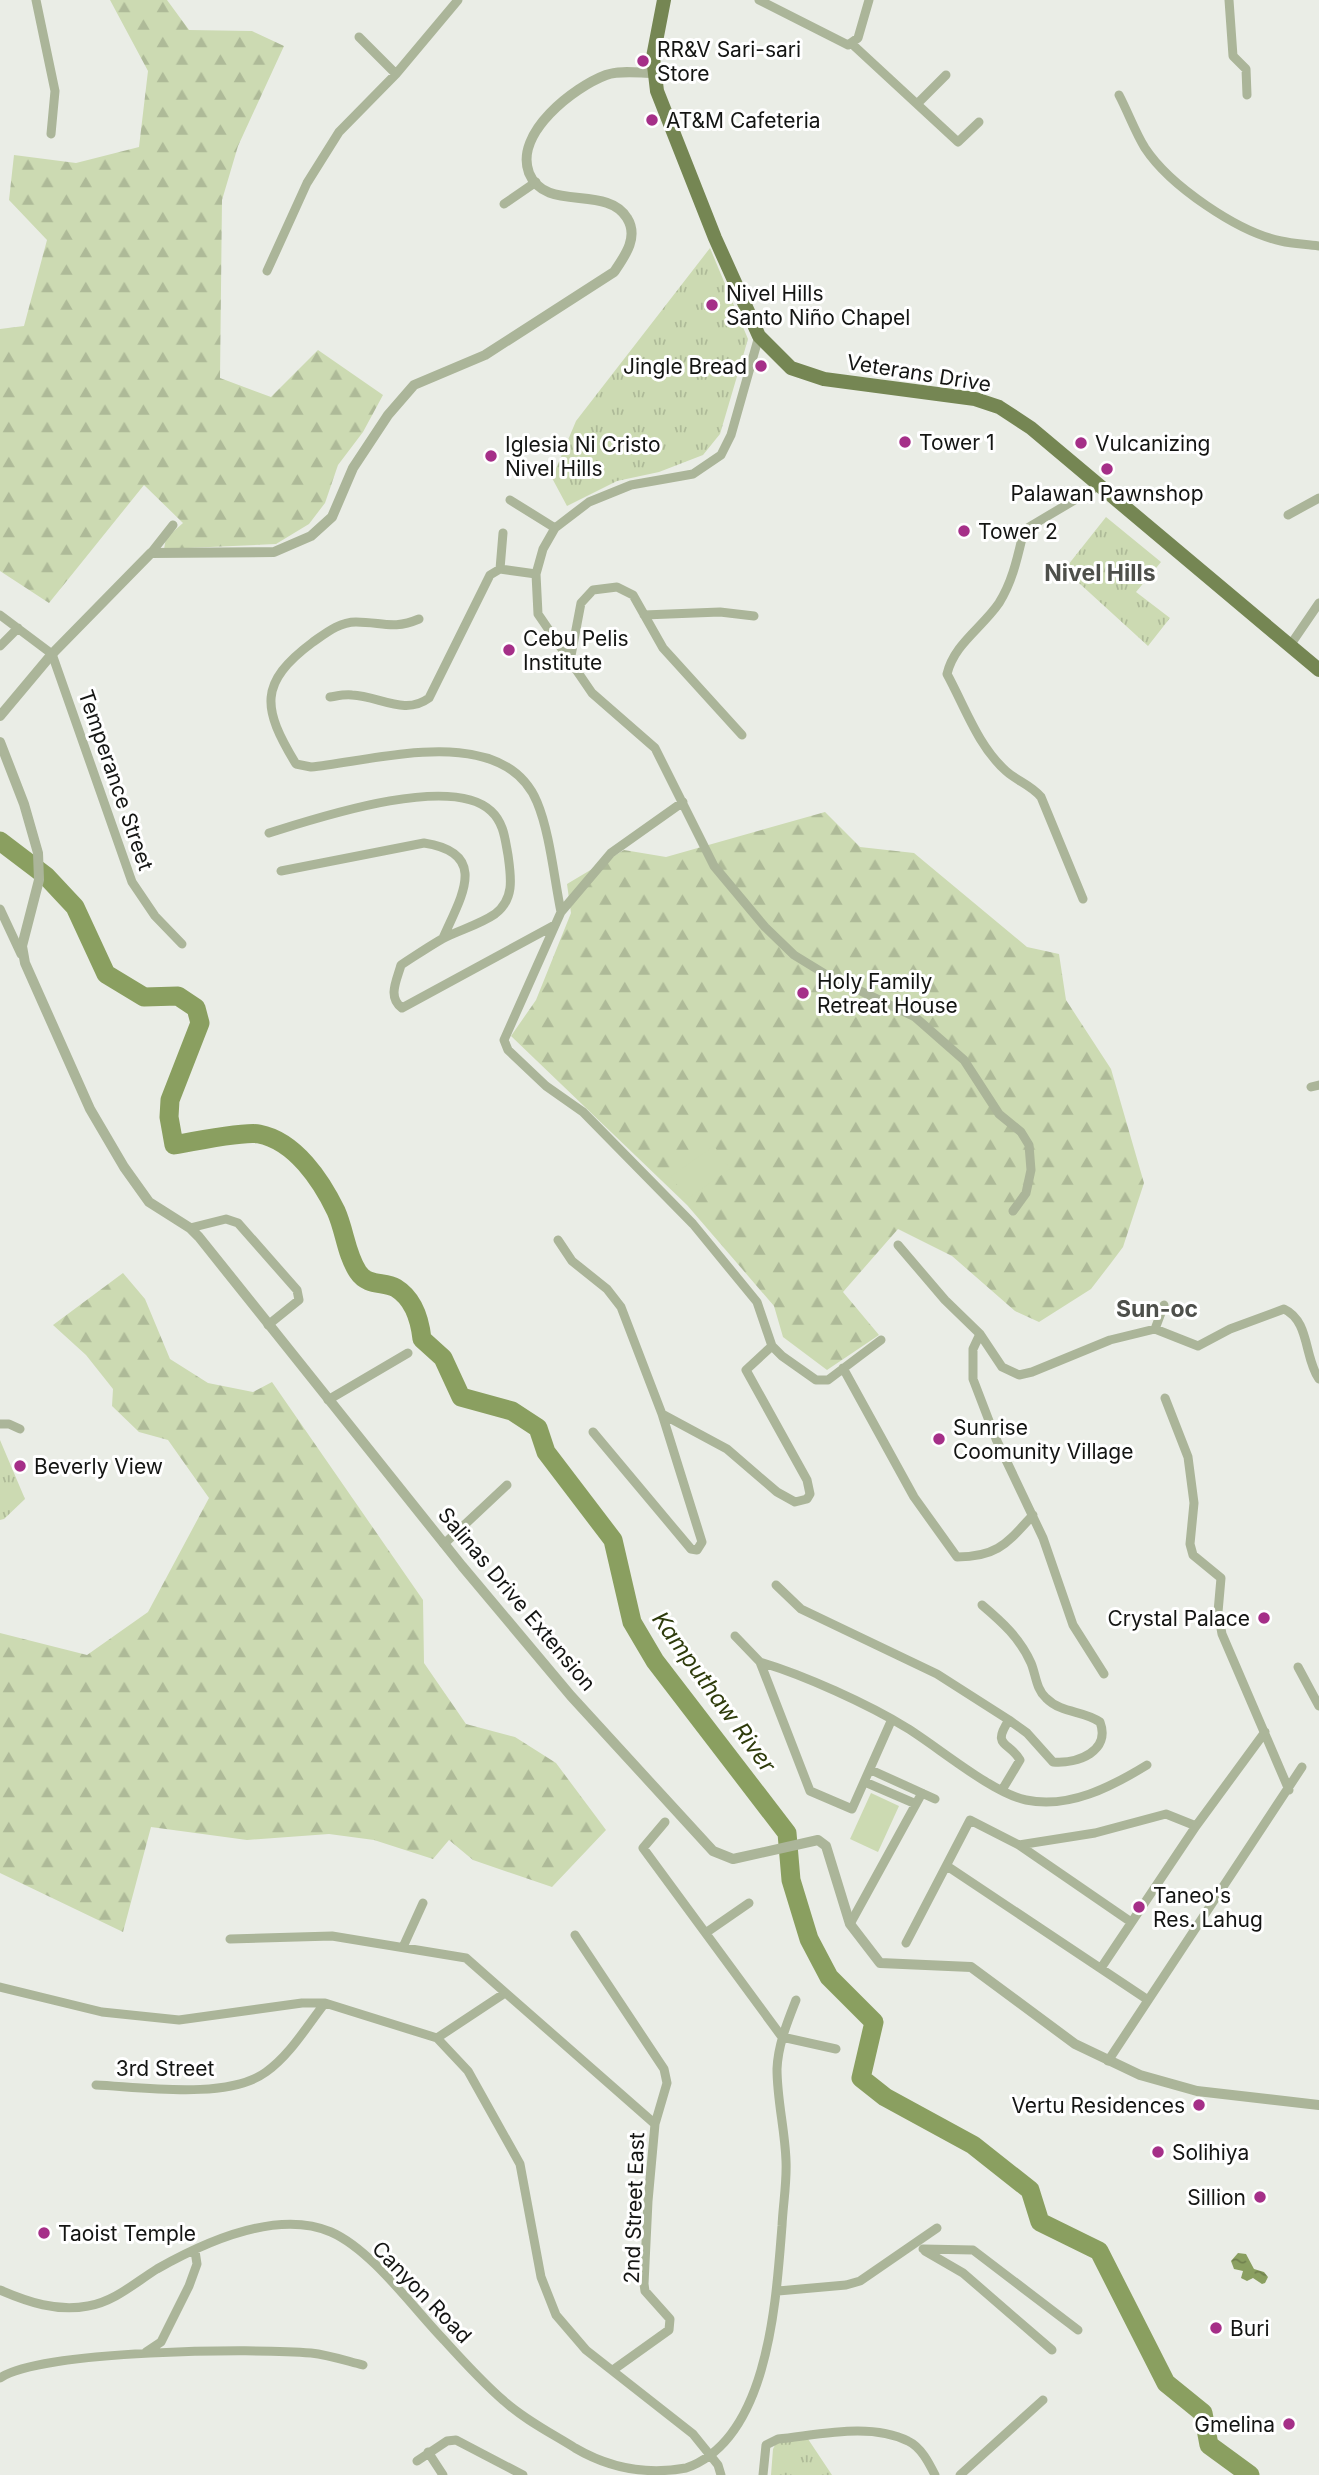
<svg xmlns="http://www.w3.org/2000/svg" width="1319" height="2475" font-family="Inter,sans-serif">
	<defs>
		<pattern id="grass-tufts" width="24" height="20" patternUnits="userSpaceOnUse" patternTransform="scale(1.75)"><rect width="24" height="20" fill="#ccdab2"/><path d="M3 7l-1-3M5 7V3M7 7l1-3M15 17l-1-3M17 17v-4M19 17l1-3" fill="none" stroke="#aeba98"/></pattern>
		<pattern id="forest-firs" width="22" height="20" patternUnits="userSpaceOnUse" patternTransform="scale(1.75)"><rect width="22" height="20" fill="#ccdab2"/><path d="M5 1l3.5 6h-7zM16 11l3.5 6h-7z" fill="#aeba98"/></pattern>
		<pattern id="water-ripples" width="26" height="14" patternUnits="userSpaceOnUse" patternTransform="scale(1.75)"><rect width="26" height="14" fill="#8a9f60"/><path d="M2 4q2-2 4 0t4 0M15 11q2-2 4 0t4 0" fill="none" stroke="#70804e"/></pattern>
	</defs>
	<rect width="100%" height="100%" fill="#eaede6"/>
	<!-- grass -->
	<path fill="url(#grass-tufts)" d="M710,248L748,339L720,434L703,455L659,472L617,481L567,506L552,478L576,421Z
		M1106,517L1161,562L1136,592L1170,618L1148,646L1079,583L1068,565Z
		M0,1440L25,1499L4,1519L0,1520Z
		M806,2436L832,2475H771L773,2449L778,2439Z"/>
	<!-- forest -->
	<path fill="url(#forest-firs)" d="M110,0H167L189,30L252,31L284,46L238,146L222,200L220,378L271,397L318,350L383,395L363,432L338,465L325,503L309,524L276,544L164,549L166,538L183,523L144,485L49,603L0,571V329L24,326L47,240L9,200L14,155L76,163L139,147L148,71Z
		M825,812L860,847L914,853L1027,947L1059,954L1066,1000L1111,1069L1144,1183L1123,1247L1111,1263L1091,1289L1039,1322L1015,1311L952,1256L898,1229L843,1292L879,1335L827,1370L783,1337L774,1306L687,1205L511,1036L536,1000L571,913L567,884L624,850L666,857Z
		M123,1273L145,1299L170,1359L208,1383L253,1392L272,1382L423,1600L424,1663L466,1724L515,1737L556,1763L606,1830L552,1887L473,1860L449,1840L433,1859L374,1840L329,1834L247,1840L151,1827L123,1932L0,1873V1633L87,1655L148,1612L209,1498L168,1440L139,1432L112,1406L113,1389L86,1355L53,1325Z"/>
	<!-- pitch -->
	<path fill="#ccdab2" d="M714,1146L730,1169L687,1199L671,1176Z
		M871,1793L899,1806L878,1852L850,1839Z"/>
	<!-- water -->
	<path fill="url(#water-ripples)" d="M1238,2253L1246,2254L1254,2269L1264,2272L1268,2277L1265,2283L1262,2284L1253,2278L1247,2281L1241,2278L1243,2271L1234,2269L1231,2261Z"/>
	<g fill="none" stroke-linecap="round" stroke-linejoin="round">
		<!-- river -->
		<path stroke="#8a9f60" stroke-width="19" d="M0,841L46,876L75,907L106,974L144,997L178,996L196,1008L200,1023L170,1100L169,1117L174,1145C190,1142 245,1131 259,1134C295,1141 321,1180 336,1211C345,1231 346,1254 358,1272C368,1287 384,1281 396,1288C414,1299 420,1321 422,1339L443,1358L461,1397L512,1411L538,1428L546,1452L613,1540L632,1622L655,1661L787,1833L791,1880L809,1939L829,1977L874,2022L861,2078L885,2097L973,2145L1030,2190L1040,2222L1099,2251L1166,2383L1203,2413L1209,2445L1250,2475"/>
		<!-- minor -->
		<path stroke="#abb599" stroke-width="9" d="M36,0L55,91L51,134
			M759,0L848,45L858,38L869,0
			M1229,0L1233,56L1246,69L1247,95
			M359,37L396,74
			M852,44L958,142L979,122
			M1119,95C1128,112 1135,132 1145,148C1170,186 1238,232 1281,241C1294,244 1307,244 1319,246
			M918,103L946,75
			M504,204L536,182
			M267,271L307,183L339,132L396,74L458,0
			M759,336L731,435L721,455L693,474L631,485L589,502L555,528L543,549L536,574L538,614L592,693L655,748L714,866L765,927L794,955L825,974L915,1017L964,1060L999,1114L1021,1132L1029,1145L1031,1170L1026,1193L1013,1211
			M510,500L555,528
			M1288,515L1319,498
			M151,553L173,525
			M500,569L503,533
			M0,615L52,654L132,882L155,916L182,944
			M644,615L720,612L754,616
			M419,619C393,630 382,622 356,622C339,622 326,633 313,642C258,683 262,708 296,764L311,767C375,761 503,721 537,802C550,833 554,878 561,912
			M1291,644L1319,603
			M0,646L18,628
			M570,661L581,603L593,590L617,587L633,595L663,648L742,735
			M330,697C337,696 345,694 352,695C379,696 405,716 429,698L490,575L500,569L536,574
			M683,802L611,853L561,912L504,1040L508,1050L546,1086L583,1112L693,1224L757,1302L772,1346L782,1356L816,1380H828L881,1340
			M269,833C317,818 451,773 491,811C504,823 505,839 508,855C511,877 515,899 495,914C479,925 459,930 442,939C428,947 415,956 401,965C397,980 387,997 402,1008L553,926
			M281,871L424,843C490,853 461,897 443,938
			M1083,899L1041,797C1031,785 1017,781 1006,771C978,746 965,707 947,674C954,644 982,628 999,603C1013,581 1018,555 1024,530L1100,485
			M0,909L21,954
			M1311,1087L1319,1085
			M190,1228L226,1219L238,1223L297,1290L299,1300L268,1325
			M558,1240L572,1261L607,1289L621,1307L662,1414L727,1449L777,1492L795,1502L807,1499L810,1494L807,1480L746,1370L772,1346
			M898,1245L945,1300L980,1334L1002,1367L1019,1375L1032,1372L1110,1340L1155,1329L1198,1346L1230,1329L1284,1309C1310,1321 1304,1358 1319,1379
			M1155,1329L1164,1305
			M980,1334L973,1349V1379L996,1439L1043,1538L1073,1625L1104,1674
			M843,1368L914,1497L957,1557C998,1557 1007,1543 1033,1515
			M1165,1398L1188,1457L1194,1503L1190,1544L1193,1555L1221,1578L1218,1612L1222,1634L1289,1790
			M328,1400L408,1353
			M0,1424H9L20,1429
			M593,1432L691,1549L697,1550L702,1542L662,1414
			M444,1544L507,1485
			M776,1585L801,1609L937,1674L1009,1720L1027,1733L1053,1762C1078,1764 1111,1751 1100,1722C1083,1710 1062,1714 1046,1698C1036,1689 1036,1675 1031,1663C1020,1638 1002,1622 982,1605
			M735,1636L760,1662L810,1791L852,1809L892,1719
			M760,1662C804,1675 868,1704 907,1728C938,1747 992,1793 1026,1800C1069,1809 1111,1787 1147,1765
			M1298,1667L1319,1706
			M871,1770L935,1799
			M865,1782L916,1804
			M1002,1790L1020,1760C1009,1741 991,1747 1009,1720
			M665,1822L643,1848L782,2037L836,2049
			M1019,1845L1095,1833L1166,1814L1196,1826
			M947,1866L1148,2000
			M850,1924L922,1793
			M707,1932L749,1903
			M575,1935L664,2069L667,2083L655,2124L648,2201L644,2284L645,2291L670,2319L669,2330L613,2370
			M230,1939L332,1936L466,1958L655,2124
			M906,1943L970,1820L1019,1845L1131,1922
			M403,1947L423,1903
			M1101,1968L1196,1826L1265,1732
			M0,1987L102,2012L179,2020L302,2003H325L437,2038L468,2071L520,2164L541,2277L556,2315L586,2350L693,2434L718,2465L721,2475
			M437,2038L505,1993
			M1108,2061L1302,1767
			M96,2085C141,2087 228,2100 266,2072C290,2055 307,2026 325,2003
			M923,2249L973,2250L1078,2330
			M925,2251L963,2273L1052,2350
			M0,2290C28,2302 57,2312 88,2306C114,2302 136,2282 157,2269C203,2243 277,2209 331,2232C372,2250 413,2308 444,2340C463,2361 483,2383 504,2401C525,2420 551,2433 575,2448C609,2468 647,2475 686,2468C769,2439 776,2300 782,2226C783,2204 787,2183 786,2161C785,2130 777,2100 777,2069C778,2045 787,2023 796,2000
			M778,2291L846,2285L860,2281L937,2228
			M146,2352L161,2342L189,2286L197,2264L195,2251
			M0,2378C40,2350 256,2348 311,2353C329,2355 347,2361 363,2365
			M428,2452L443,2475
			M417,2461L447,2441L456,2440L523,2475
			M763,2475L766,2445L778,2439C818,2435 871,2422 908,2441C921,2447 929,2463 935,2475
			M960,2475L1043,2400"/>
		<!-- tertiary -->
		<path stroke="#abb599" stroke-width="10" d="M0,716L52,654L151,553L274,552L311,536L332,517L353,468L388,415L414,385L485,355L614,272C625,256 639,237 627,218C607,184 545,213 529,173C514,133 574,87 606,75C620,70 639,73 654,73
			M0,742L24,804L38,853L39,880L22,946L25,963L90,1109L124,1167L149,1202L190,1228L199,1237L462,1566L571,1696L713,1851L733,1859L818,1840L826,1846L850,1924L880,1963L971,1967L1075,2044L1140,2075L1197,2091L1319,2105"/>
		<!-- primary -->
		<path stroke="#758653" stroke-width="14" d="M664,0L653,57L657,91L715,238L759,336L791,368L824,379L975,399L999,407L1031,428L1319,670"/>
	</g>
	<!-- markers -->
	<g fill="#a52f88" stroke="#fff" stroke-width="2.5">
		<circle cx="643" cy="61" r="7"/>
		<circle cx="652" cy="120" r="7"/>
		<circle cx="712" cy="305" r="7"/>
		<circle cx="761" cy="366" r="7"/>
		<circle cx="905" cy="442" r="7"/>
		<circle cx="1081" cy="443" r="7"/>
		<circle cx="491" cy="456" r="7"/>
		<circle cx="1107" cy="469" r="7"/>
		<circle cx="964" cy="531" r="7"/>
		<circle cx="509" cy="650" r="7"/>
		<circle cx="803" cy="993" r="7"/>
		<circle cx="939" cy="1439" r="7"/>
		<circle cx="20" cy="1466" r="7"/>
		<circle cx="1264" cy="1618" r="7"/>
		<circle cx="1139" cy="1907" r="7"/>
		<circle cx="1199" cy="2105" r="7"/>
		<circle cx="1158" cy="2152" r="7"/>
		<circle cx="1260" cy="2197" r="7"/>
		<circle cx="44" cy="2233" r="7"/>
		<circle cx="1216" cy="2328" r="7"/>
		<circle cx="1289" cy="2424" r="7"/>
	</g>
	<g text-anchor="middle" dominant-baseline="central" stroke-width="6" stroke-linejoin="round" paint-order="stroke">
		<!-- poi labels -->
		<g font-size="21" fill="#141513" stroke="#fff" text-anchor="start">
			<text x="657" y="49">RR&amp;V Sari-sari<tspan x="657" dy="24">Store</tspan></text>
			<text x="666" y="120">AT&amp;M Cafeteria</text>
			<text x="726" y="293">Nivel Hills<tspan x="726" dy="24">Santo Niño Chapel</tspan></text>
			<text x="747" y="366" text-anchor="end">Jingle Bread</text>
			<text x="919" y="442">Tower 1</text>
			<text x="1095" y="443">Vulcanizing</text>
			<text x="505" y="444">Iglesia Ni Cristo<tspan x="505" dy="24">Nivel Hills</tspan></text>
			<text x="1107" y="493" text-anchor="middle">Palawan Pawnshop</text>
			<text x="978" y="531">Tower 2</text>
			<text x="523" y="638">Cebu Pelis<tspan x="523" dy="24">Institute</tspan></text>
			<text x="817" y="981">Holy Family<tspan x="817" dy="24">Retreat House</tspan></text>
			<text x="953" y="1427">Sunrise<tspan x="953" dy="24">Coomunity Village</tspan></text>
			<text x="34" y="1466">Beverly View</text>
			<text x="1250" y="1618" text-anchor="end">Crystal Palace</text>
			<text x="1153" y="1895">Taneo's<tspan x="1153" dy="24">Res. Lahug</tspan></text>
			<text x="1185" y="2105" text-anchor="end">Vertu Residences</text>
			<text x="1172" y="2152">Solihiya</text>
			<text x="1246" y="2197" text-anchor="end">Sillion</text>
			<text x="58" y="2233">Taoist Temple</text>
			<text x="1230" y="2328">Buri</text>
			<text x="1275" y="2424" text-anchor="end">Gmelina</text>
		</g>
		<!-- street labels -->
		<g font-size="21" fill="#141513" stroke="#fff">
			<text transform="translate(919 373) rotate(9)">Veterans Drive</text>
			<text transform="translate(116 780) rotate(71)">Temperance Street</text>
			<text transform="translate(517 1599) rotate(50)">Salinas Drive Extension</text>
			<text x="165" y="2068">3rd Street</text>
			<text transform="translate(634 2208) rotate(-88)">2nd Street East</text>
			<text transform="translate(422 2292) rotate(46)">Canyon Road</text>
		</g>
		<!-- neighbourhood labels -->
		<g font-size="23" font-weight="bold" fill="#4e504b" stroke="#fff">
			<text x="1100" y="573">Nivel Hills</text>
			<text x="1157" y="1309">Sun-oc</text>
		</g>
		<!-- water labels -->
		<g font-size="23" font-style="italic" fill="#2e3b0b" stroke="#fff">
			<text transform="translate(714 1692) rotate(54)">Kamputhaw River</text>
		</g>
	</g>
</svg>
